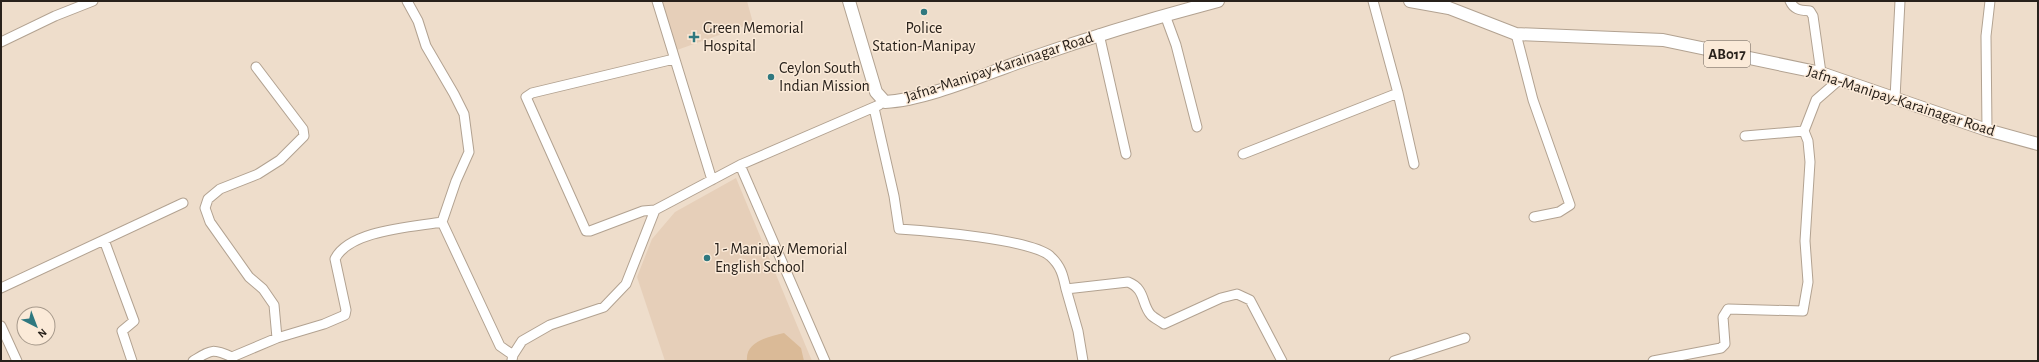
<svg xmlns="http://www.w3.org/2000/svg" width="2039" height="362" font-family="'Alegreya Sans',sans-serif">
	<rect width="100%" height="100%" fill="#eeddcb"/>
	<!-- built -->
	<path fill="#e6cfb9" d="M662,1H747L753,23L677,50Z
		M736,178L789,306L812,361H665L637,277L652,239L675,212Z"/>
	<!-- green -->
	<path fill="#daba97" d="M784,333L801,348L804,361H747C745,341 769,337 784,333Z"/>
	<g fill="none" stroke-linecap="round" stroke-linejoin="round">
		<!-- minor casing -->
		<g stroke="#b2a291" stroke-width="11">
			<path id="minor" d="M407,1L418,21L426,46L454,94L464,114L469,152L456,181L442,222
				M657,1L712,180
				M1790,1C1794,10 1800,10 1810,11L1813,16L1821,73
				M1165,15L1176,45L1197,127
				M1099,34L1126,154
				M1516,34L1533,100L1570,205L1559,212L1534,217
				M1,42L55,16L93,1
				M256,67L303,129L304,136L280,160L258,174L220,189L208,199L205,208L210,222L249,277L263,289L274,305L277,338
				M1398,93L1414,164
				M1895,98L1900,1
				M874,108L894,196L899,229C929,231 1030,239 1050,256C1061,266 1063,275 1066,289L1128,282C1146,289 1141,304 1151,315C1154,318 1160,321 1164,324L1221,298L1237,294L1250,300L1282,361
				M1987,130L1986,36L1990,1
				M1745,136L1804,131
				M1243,154L1398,93L1373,1
				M740,165L825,361
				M655,210L643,211L590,231H586L526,97L532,93L674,59
				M104,240L134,321L122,331L132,361
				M1,288L183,203
				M1066,289L1078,331L1083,361
				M1,326L17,361
				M512,360L513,355L522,341L550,325L604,307L626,284L655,210L740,165L879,105
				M193,361C211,350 212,348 232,357L277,338L324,324L345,315L346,310L335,259C349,230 413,227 442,222L500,346L513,355
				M1394,361L1465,338
				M1653,361L1721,348L1725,344L1723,317L1728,309L1803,311L1808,282L1805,241L1810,162L1808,141L1804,131L1816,100L1839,80"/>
		</g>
		<!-- major casing -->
		<g stroke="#b2a291" stroke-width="14">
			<path id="major" d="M849,1L876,92L885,102C927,100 987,73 1028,59C1091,37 1153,18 1218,1
				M1410,1L1449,8L1516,34L1663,40L1821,73L1987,130L2038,144"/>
		</g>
		<!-- minor -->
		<use href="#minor" stroke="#fff" stroke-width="9"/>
		<!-- major -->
		<use href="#major" stroke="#fff" stroke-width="12"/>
	</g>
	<!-- markers -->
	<g fill="#2f787f" stroke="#fbead8" stroke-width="1.5">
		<circle cx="924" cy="12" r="4"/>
		<path d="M692 31h4v4h4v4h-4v4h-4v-4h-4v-4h4z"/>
		<circle cx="771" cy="77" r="4"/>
		<circle cx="707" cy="258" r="4"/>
	</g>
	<g text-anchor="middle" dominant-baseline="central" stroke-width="3" stroke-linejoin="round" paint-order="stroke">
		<!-- shield labels -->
		<rect fill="#fbead8" stroke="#675d54" stroke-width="1" x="1704" y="41" width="46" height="26" rx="3"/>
		<g font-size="15" font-weight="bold" fill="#28211b">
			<text x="1727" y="54">AB017</text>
		</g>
		<!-- poi labels -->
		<g font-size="16" fill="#28211b" stroke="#fbead8" text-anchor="start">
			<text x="703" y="28">Green Memorial<tspan x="703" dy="18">Hospital</tspan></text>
			<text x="924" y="28" text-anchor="middle">Police<tspan x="924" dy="18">Station-Manipay</tspan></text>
			<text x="779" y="68">Ceylon South<tspan x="779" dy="18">Indian Mission</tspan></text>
			<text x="715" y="249">J - Manipay Memorial<tspan x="715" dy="18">English School</tspan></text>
		</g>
		<!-- street labels -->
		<g font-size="16" fill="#28211b" stroke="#fbead8">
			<text transform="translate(999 67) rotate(-18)">Jafna-Manipay-Karainagar Road</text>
			<text transform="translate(1901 101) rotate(18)">Jafna-Manipay-Karainagar Road</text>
		</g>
	</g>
	<!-- border -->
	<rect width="2039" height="362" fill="none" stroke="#28211b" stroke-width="4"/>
	<!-- north arrow -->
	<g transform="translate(36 326) rotate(138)"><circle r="19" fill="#fbead8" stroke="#a79a8c"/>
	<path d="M0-3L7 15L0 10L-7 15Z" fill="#2f787f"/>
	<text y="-6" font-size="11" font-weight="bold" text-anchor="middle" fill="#28211b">N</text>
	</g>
</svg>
